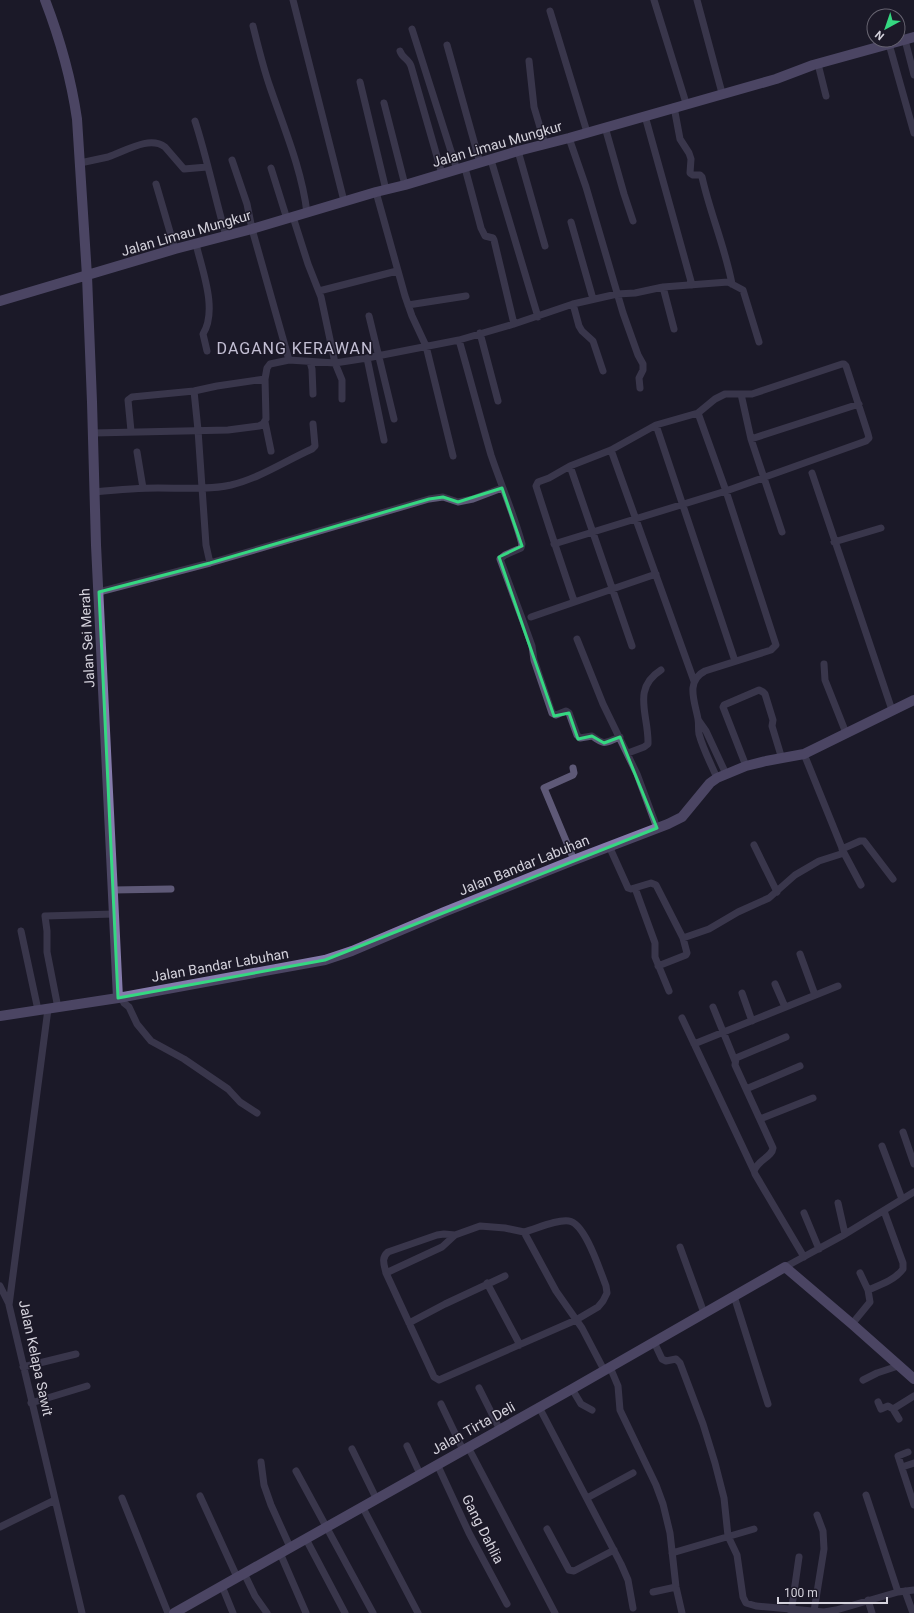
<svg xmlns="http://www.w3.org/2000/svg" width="914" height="1613" font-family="Roboto,sans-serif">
	<rect width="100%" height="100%" fill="#1c1928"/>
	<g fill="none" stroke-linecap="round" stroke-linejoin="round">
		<!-- street -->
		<path stroke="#5e5977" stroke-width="7" d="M293,0L344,201
			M654,0L686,103
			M697,0L722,93
			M550,11L587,132
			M253,26C258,46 263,67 270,87C284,128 302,170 307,213
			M412,29L457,170
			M905,40L914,75
			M889,44L914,133
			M447,45L480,163
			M400,51C402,58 409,59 411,66L442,174
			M529,61L534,107L545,144
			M818,64L826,96
			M360,82L386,190
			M384,103L405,185
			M674,107L680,139L689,153L691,159L690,173L693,175H700L702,177C710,213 725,247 732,284
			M645,116L692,285
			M195,121C207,158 215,198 226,236
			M605,127L624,194L633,221
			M569,138L586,187L623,313L638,355L643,364V370L639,378L640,388
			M518,151L545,246
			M232,160L247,204L252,229L289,360
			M491,160L538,317
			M80,163C89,161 99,159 108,157C124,152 149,135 165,147L184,169L207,167
			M271,168L287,219
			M465,168L481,228L485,236L493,238L494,240L514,324
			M156,184L175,249
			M376,192L405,296L412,316L426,346L453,456
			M293,217L308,264L321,297L335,363L342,380V399
			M571,222L593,299
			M196,244C202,270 218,310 203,334L207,351
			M663,287L674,329
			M319,291L397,271
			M573,304L579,326L582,331L593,341L603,371
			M408,305L466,296
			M369,316L394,419
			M480,333L498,401
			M459,340C470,378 480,417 491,455C501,485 514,514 522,544L521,548L505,555L500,559L523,621L532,646L534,660L552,713L556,715L566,711L569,713L577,735L580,738L592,736C606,746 604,743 620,737
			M367,358L384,440
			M310,362L312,369L313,394
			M194,391L198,430L206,545L210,563
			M741,394L751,439L782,532
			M698,413L726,491L776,645L771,650L705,671C685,681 695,702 698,719C699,724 698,729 699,734C703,749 711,764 717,778
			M265,422L271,451
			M656,425L735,661
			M131,431L128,400L132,397L194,391L217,386L265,379
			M93,433L228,430L259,426L263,424L266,419L265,379L267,368L270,364L289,360L335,363L367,358L459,340L514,324L573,304L617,294L635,293L663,287L728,282L743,290L759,342
			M751,439L859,404
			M611,450L694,681
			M137,452L143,488
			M570,466L632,646
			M812,473L892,710
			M94,492C115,490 137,488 158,488C182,488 208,490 231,485C260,478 285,461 312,449L315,446L313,424
			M834,542L881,528
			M554,544L726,491L866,441L869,438L868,434L846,366L844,364H842L752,394H725L715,399L698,413L656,425L611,450L570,466L549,478L538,482L536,486C548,524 561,563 574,601
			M99,592L210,563L429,499L443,497L458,502L473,499L502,488
			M531,617L656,574
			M577,639L603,704L637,774L657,828
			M824,664L825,680L846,733
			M699,721L706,731L726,774
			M628,753L644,747L648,744C649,715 631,689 661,670
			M746,766L723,707L724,705L759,690L763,692L765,694L773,720L772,726L782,759
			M573,768L574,773L573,775L544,788L574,860
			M754,845L777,892
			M609,846L628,888L631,889L651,883L656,885L683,938L709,929L738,912L769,898L795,875L819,861L844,853L804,754
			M842,849L860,841H864L893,879
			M844,853L861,885
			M635,888L655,943V957L669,991
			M113,890L171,889
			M21,931L38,1010
			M800,954L815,995
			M658,966L686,955L687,953L683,938
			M775,984L785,1007
			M742,993L752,1021
			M121,997L124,1003L129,1007L137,1024L151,1041L184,1059L228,1089L240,1102L257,1113
			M713,1007L735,1061
			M58,1008L47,952V931L45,916L114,914
			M48,1009L9,1305L82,1613
			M682,1018L754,1171
			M786,1037L736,1058L735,1065L773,1148C772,1157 758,1160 754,1171L755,1174L804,1257
			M694,1044L838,986
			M746,1089L800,1066
			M760,1119L813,1098
			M903,1132L914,1164
			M882,1146L902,1199
			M838,1203L845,1234
			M804,1213L819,1249
			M524,1232C536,1229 557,1219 569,1221C585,1223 600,1271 606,1286L607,1293L603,1301L598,1307L576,1320L439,1380L434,1377L386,1273L442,1247L455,1235L480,1226L505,1228L524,1232L556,1291L582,1328L604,1370
			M680,1247L704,1313
			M785,1267L842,1236L914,1192
			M386,1273C384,1264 381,1258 388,1252L437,1235L444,1234L455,1235
			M487,1283L520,1345
			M0,1286L9,1304
			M868,1290C880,1285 895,1280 903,1269V1263L884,1211
			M734,1296L768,1404
			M409,1323L445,1304L505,1276
			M852,1324L870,1302L868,1290L860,1273
			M654,1342L662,1359L666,1361L676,1359L680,1363L703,1424L715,1463L724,1498L728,1536L737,1555L743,1597L746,1603L756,1606L824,1612L836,1610L898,1592L914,1590
			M23,1367L76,1354
			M610,1367L618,1386L620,1410L656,1485L663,1504L670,1533L676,1587L682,1613
			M863,1380L877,1373L898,1366
			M479,1388L500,1430
			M572,1389L581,1404L592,1410
			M878,1402L881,1409L888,1406L893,1409
			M31,1403L87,1386
			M441,1404L463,1450
			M539,1407L621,1564L628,1580L633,1608
			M899,1419L893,1409L914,1396
			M407,1446L420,1474
			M468,1447L555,1613
			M352,1449L376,1498
			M908,1452L898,1456L914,1505
			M261,1462L264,1485L271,1505L290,1547
			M437,1464L469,1533L507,1604
			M902,1467L914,1463
			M296,1471L373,1613
			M866,1495L898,1592
			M200,1496L237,1577
			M122,1498L168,1613
			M587,1498L633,1473
			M362,1506L418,1613
			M0,1527L55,1500
			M547,1529L569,1570L574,1571L614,1550
			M306,1539L345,1613
			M280,1553L306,1613
			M672,1553L754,1529
			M244,1573L255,1596L267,1613
			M222,1586L233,1613
			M905,1591L913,1613
			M653,1592L676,1587
			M868,1600L872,1613
			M814,1611L824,1549L823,1531L817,1515
			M791,1613L799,1557"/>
		<!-- secondary -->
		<path stroke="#857bac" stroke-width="10" d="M45,0C60,39 71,78 77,119L87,276L92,402L96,545L118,998
			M0,301L175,249L252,229L376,192L405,185L518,151L569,138L776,79L813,65L914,37
			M0,1016L118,998L325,960L352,951L444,912L574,860L668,824L682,817L710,783L717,778L746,766L766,761L804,754L914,700
			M174,1613L572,1389L785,1267L852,1324L914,1379"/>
	</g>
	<!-- marked area -->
	<path d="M0 0H914V1613H0ZM502,488L522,546L499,557L554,716L569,713L578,739L592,736L604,743L620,737L657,828L325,960L118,998L99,592L210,563L429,499L443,497L458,502Z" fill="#1c1928" fill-opacity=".55" fill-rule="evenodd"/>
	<path fill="none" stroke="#35d881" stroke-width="3" stroke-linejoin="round" d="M502,488L522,546L499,557L554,716L569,713L578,739L592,736L604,743L620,737L657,828L325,960L118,998L99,592L210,563L429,499L443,497L458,502Z"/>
	<g text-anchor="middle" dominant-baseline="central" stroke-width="3" stroke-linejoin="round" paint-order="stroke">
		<!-- street labels -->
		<g font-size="14" fill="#d4d2dc" stroke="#1c1928">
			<text transform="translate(497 144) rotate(-16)">Jalan Limau Mungkur</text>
			<text transform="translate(186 233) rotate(-16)">Jalan Limau Mungkur</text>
			<text transform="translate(87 638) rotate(-93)">Jalan Sei Merah</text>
			<text transform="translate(524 865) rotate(-22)">Jalan Bandar Labuhan</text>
			<text transform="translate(220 965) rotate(-10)">Jalan Bandar Labuhan</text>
			<text transform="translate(36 1358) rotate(78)">Jalan Kelapa Sawit</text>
			<text transform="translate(473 1428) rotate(-29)">Jalan Tirta Deli</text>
			<text transform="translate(483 1529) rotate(63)">Gang Dahlia</text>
		</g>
		<!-- quarter labels -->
		<g font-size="16" letter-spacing="1" fill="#c3bfd4" stroke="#1c1928">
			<text x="295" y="348">DAGANG KERAWAN</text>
		</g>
	</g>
	<!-- north arrow -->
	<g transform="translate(886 28) rotate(220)"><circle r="19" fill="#1c1928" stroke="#666370"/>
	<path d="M0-3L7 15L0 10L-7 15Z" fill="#35d881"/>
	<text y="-6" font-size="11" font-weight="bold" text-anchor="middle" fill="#d4d2dc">N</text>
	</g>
	<!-- scale -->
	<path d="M778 1597v6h109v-6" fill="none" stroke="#d4d2dc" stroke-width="2"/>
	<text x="784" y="1597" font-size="12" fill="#d4d2dc" stroke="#1c1928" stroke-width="3" paint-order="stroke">100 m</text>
</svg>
